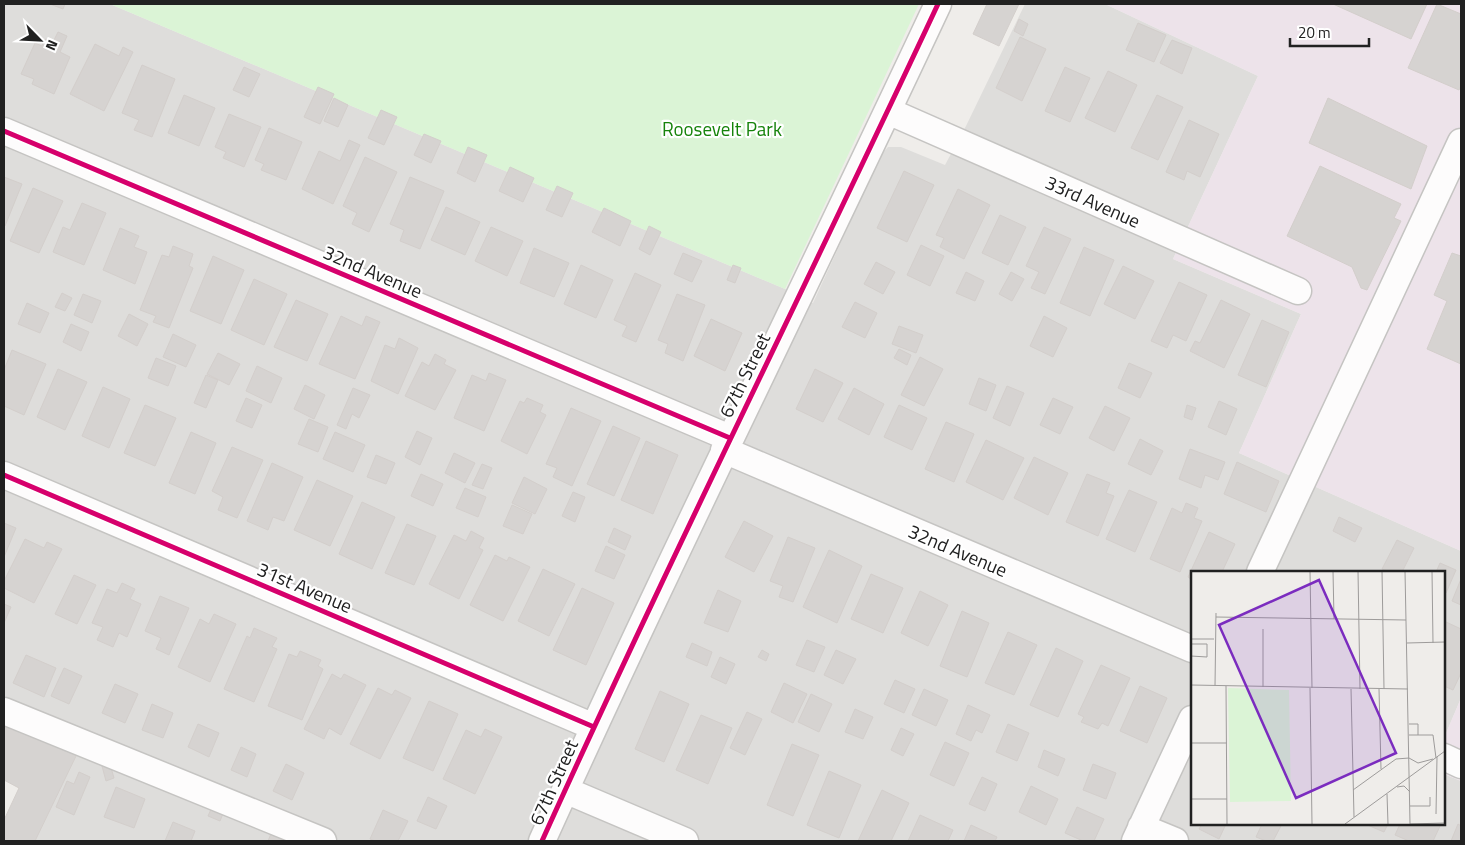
<svg xmlns="http://www.w3.org/2000/svg" width="1465" height="845" font-family="'Titillium Web',sans-serif">
	<rect width="100%" height="100%" fill="#efedea"/>
	<!-- residential -->
	<path fill="#dedddb" d="M4,4H110L785,289L813,303L881,155L888,147H901L945,165L966,126L1025,4H1105L1258,76L1173,259L1301,314L1239,453L1461,551V698L1444,738V572H1192V824H1444V774L1461,781V841H33L74,749L4,705Z"/>
	<!-- industrial -->
	<path fill="#ede3ea" d="M1105,4H1461V551L1239,453L1301,314L1173,259L1258,76Z
		M1461,698V781L1444,774V738Z"/>
	<!-- park -->
	<path fill="#dbf4d6" d="M110,4H919L785,289Z"/>
	<!-- building -->
	<path fill="#d6d3d1" stroke="#d3cecb" d="M50,4H65L63,9Z
		M987,4H1019L999,46L973,34Z
		M1333,4H1427L1411,39Z
		M1437,4L1461,14V86L1459,90L1408,68Z
		M1019,19L1028,24L1023,36L1014,31Z
		M1138,23L1166,35L1154,62L1126,50Z
		M58,32L67,36L60,52L70,57L54,94L32,84L34,79L21,74L35,43L42,46L45,39L53,42Z
		M1020,37L1046,49L1022,101L996,88Z
		M1172,40L1192,48L1182,74L1160,63Z
		M95,44L119,56L123,47L133,52L104,111L70,94Z
		M142,65L175,79L152,137L134,130L139,120L122,113Z
		M244,67L260,74L249,97L233,90Z
		M1065,67L1090,78L1070,122L1045,111Z
		M1108,71L1137,85L1115,132L1085,118Z
		M318,87L334,94L320,124L304,117Z
		M184,95L215,108L199,146L168,133Z
		M1157,95L1183,107L1158,160L1131,148Z
		M334,98L348,105L338,127L324,121Z
		M1328,98L1427,146L1411,189L1309,143Z
		M381,110L397,117L384,145L368,138Z
		M229,114L261,127L244,167L223,158L226,152L215,147Z
		M1189,120L1219,134L1200,177L1187,171L1184,180L1166,172Z
		M269,128L302,142L286,180L261,170L264,164L255,160Z
		M424,134L441,141L431,163L414,155Z
		M349,140L360,145L333,204L302,189L319,151L340,161Z
		M468,147L487,155L475,182L457,173Z
		M365,157L397,172L369,232L352,224L357,213L343,206Z
		M1320,166L1401,204L1394,218L1401,221L1367,290L1361,288L1352,267L1287,236Z
		M510,167L534,178L523,202L499,191Z
		M904,171L934,185L907,242L877,228Z
		M4,177L22,184L5,226L4,225Z
		M410,177L444,191L420,249L400,241L404,230L390,224Z
		M557,186L573,193L562,217L546,210Z
		M33,188L63,201L39,253L10,241Z
		M958,189L990,205L964,259L940,247L944,238L936,235Z
		M82,203L106,213L84,265L53,252L63,227L70,230Z
		M446,207L480,222L465,255L431,240Z
		M604,208L631,221L620,246L592,232Z
		M1000,215L1026,227L1008,265L982,253Z
		M649,226L661,232L650,255L639,249Z
		M491,227L523,241L507,276L475,261Z
		M1044,227L1071,239L1045,294L1031,288L1039,272L1026,266Z
		M120,228L139,236L134,247L147,252L135,284L103,270Z
		M921,245L944,256L930,286L907,275Z
		M173,246L193,254L189,266L193,268L169,328L153,322L156,316L140,310L162,255L169,257Z
		M1084,247L1114,260L1090,316L1060,303Z
		M534,248L569,263L554,297L520,283Z
		M683,253L702,261L692,282L674,274Z
		M1452,253L1461,256V364L1427,349L1447,301L1434,295Z
		M213,256L244,270L221,324L190,311Z
		M876,262L895,272L883,294L864,284Z
		M581,265L613,280L596,318L564,304Z
		M733,265L741,268L735,283L727,280Z
		M1123,266L1154,281L1135,319L1104,304Z
		M966,272L984,281L975,301L956,293Z
		M1011,272L1024,279L1012,301L999,294Z
		M635,273L661,285L636,342L622,336L627,326L614,320Z
		M254,279L287,294L264,345L231,330Z
		M1179,282L1207,295L1186,341L1173,335L1167,348L1151,341Z
		M62,293L72,298L65,311L55,307Z
		M83,294L101,301L92,323L74,315Z
		M677,294L705,305L683,361L665,353L668,344L658,340Z
		M296,300L328,314L307,361L274,347Z
		M1221,300L1250,314L1224,368L1190,351L1195,341L1200,343Z
		M855,302L877,313L865,338L842,327Z
		M27,303L49,313L40,333L18,324Z
		M129,314L148,324L137,346L118,336Z
		M341,316L362,326L366,316L380,322L355,379L319,364Z
		M1044,316L1067,328L1053,357L1030,346Z
		M711,319L742,333L725,371L694,356Z
		M1262,320L1289,332L1266,387L1238,375Z
		M71,324L89,332L81,351L63,342Z
		M899,326L923,335L916,353L892,344Z
		M173,334L196,345L186,367L163,357Z
		M399,338L418,348L398,394L371,381L385,345L395,349Z
		M899,349L911,355L907,365L894,358Z
		M12,350L46,364L24,415L4,406V370Z
		M218,353L240,364L229,385L207,374Z
		M435,354L446,360L444,364L456,370L435,410L405,396L422,362L429,366Z
		M920,357L943,369L924,406L901,395Z
		M156,358L176,366L168,386L148,378Z
		M1129,363L1152,373L1140,398L1118,388Z
		M257,366L282,378L271,403L246,391Z
		M58,369L87,382L65,430L37,417Z
		M815,369L843,383L823,422L796,409Z
		M489,373L506,380L484,431L454,418L472,375L486,381Z
		M206,375L218,380L206,408L194,403Z
		M979,378L996,385L986,411L969,404Z
		M305,385L325,395L314,419L294,409Z
		M1007,386L1024,393L1010,426L993,418Z
		M103,387L130,399L109,448L82,436Z
		M353,388L370,395L359,418L352,414L346,429L337,425Z
		M854,388L884,404L869,435L838,419Z
		M246,398L262,405L252,428L236,421Z
		M527,398L543,405L540,412L546,415L527,454L501,441L520,401L524,403Z
		M1053,398L1073,407L1060,434L1040,425Z
		M1219,401L1237,409L1226,435L1208,427Z
		M145,405L176,418L155,466L124,453Z
		M899,405L927,418L912,450L884,437Z
		M1187,405L1196,408L1192,420L1184,417Z
		M1105,406L1130,418L1114,451L1089,438Z
		M571,408L601,421L572,486L553,477L557,468L546,464Z
		M309,419L328,427L318,452L298,444Z
		M946,422L974,434L954,482L925,469Z
		M613,426L640,438L614,496L587,484Z
		M417,431L432,438L420,465L405,457Z
		M191,432L216,443L195,494L169,483Z
		M335,432L365,445L353,472L323,459Z
		M1140,439L1163,451L1151,475L1128,464Z
		M986,440L1024,458L1003,500L966,482Z
		M646,441L678,455L653,514L621,500Z
		M232,447L263,460L237,518L218,510L223,497L212,491Z
		M1190,449L1225,462L1218,480L1205,475L1201,488L1179,479Z
		M454,453L475,463L465,483L445,473Z
		M376,455L395,463L386,484L367,477Z
		M1034,457L1068,473L1048,515L1014,498Z
		M1237,462L1279,481L1266,512L1224,494Z
		M272,463L303,477L284,521L273,517L268,530L247,521Z
		M482,464L492,468L483,489L472,485Z
		M421,474L443,484L433,506L411,496Z
		M1087,474L1110,483L1106,493L1114,496L1098,536L1066,522Z
		M524,477L547,489L535,514L512,503Z
		M317,480L353,496L330,546L294,530Z
		M465,488L486,497L478,517L456,508Z
		M1129,490L1157,502L1135,552L1106,539Z
		M573,492L585,497L575,522L562,516Z
		M362,502L395,517L372,569L339,554Z
		M1186,503L1198,508L1194,518L1202,521L1180,572L1150,559L1172,508L1182,513Z
		M512,505L532,514L523,534L503,526Z
		M1339,517L1362,528L1355,542L1333,531Z
		M744,521L773,536L754,572L725,557Z
		M4,523L16,528L4,557Z
		M407,524L436,536L414,585L385,573Z
		M614,528L631,536L625,550L608,542Z
		M471,531L484,538L479,548L483,550L459,599L429,584L454,535L466,541Z
		M1209,532L1235,544L1222,572H1192V580L1188,577Z
		M788,537L815,548L793,602L779,597L783,586L770,581Z
		M25,539L44,548L47,542L62,549L34,603L4,588V581Z
		M1397,540L1414,548L1402,572H1390L1382,569Z
		M606,546L625,555L614,579L595,571Z
		M829,550L862,566L837,623L803,607Z
		M495,555L507,561L509,557L530,567L503,621L470,605Z
		M1440,563L1456,570L1446,593L1444,591V572H1436Z
		M543,569L575,584L549,636L518,621Z
		M871,574L903,588L883,633L851,619Z
		M74,575L96,585L77,624L55,614Z
		M1461,579V605L1452,601Z
		M122,583L135,589L130,599L141,604L127,637L119,633L113,647L97,640L103,627L92,623L107,589L117,593Z
		M582,588L614,603L586,665L553,650Z
		M718,590L741,601L728,632L704,623Z
		M920,591L948,605L928,646L901,633Z
		M160,596L189,608L169,655L156,649L161,638L145,631Z
		M4,604L11,607L4,623Z
		M962,611L989,623L967,677L940,666Z
		M214,614L236,624L210,682L178,667L200,619L209,624Z
		M1444,621L1461,629V673L1453,690L1444,686Z
		M254,628L277,638L272,647L277,649L254,702L224,689L247,636L250,638Z
		M1008,632L1037,645L1014,695L985,683Z
		M807,640L825,647L814,672L796,665Z
		M692,643L712,652L707,666L686,657Z
		M1056,648L1083,661L1058,717L1030,705Z
		M762,650L769,654L766,661L758,657Z
		M836,650L856,659L843,684L824,675Z
		M300,651L321,660L318,666L323,669L302,720L268,706L289,654L297,657Z
		M26,655L56,668L44,697L13,683Z
		M720,657L735,664L726,684L711,677Z
		M1101,665L1130,678L1108,726L1102,723L1098,729L1081,722L1084,717L1078,714Z
		M64,668L82,676L69,704L51,696Z
		M332,674L341,679L344,674L366,685L341,735L329,728L324,739L304,729Z
		M895,680L915,689L904,713L884,704Z
		M784,683L807,694L793,723L771,712Z
		M115,684L138,694L125,723L102,713Z
		M1140,686L1167,698L1147,743L1120,731Z
		M378,688L392,695L395,690L411,698L380,759L350,744Z
		M924,689L948,700L936,726L912,715Z
		M660,691L689,704L664,762L635,749Z
		M811,694L832,704L819,732L798,722Z
		M429,701L458,714L433,771L403,758Z
		M152,704L173,713L163,738L142,730Z
		M968,705L990,715L982,733L976,730L971,741L956,734Z
		M855,709L873,717L863,739L845,732Z
		M747,712L762,719L745,755L730,748Z
		M701,715L732,728L708,784L676,770Z
		M4,722L41,740L43,738L77,754L35,841H4V820L19,788L4,780Z
		M198,724L219,733L209,757L188,747Z
		M1008,724L1029,733L1017,761L996,752Z
		M901,728L914,734L903,756L891,750Z
		M485,729L502,737L475,794L443,779L466,730L481,737Z
		M945,742L969,753L954,786L930,775Z
		M792,744L819,755L793,816L767,805Z
		M241,747L256,754L247,777L231,770Z
		M1044,750L1065,759L1058,776L1038,767Z
		M110,764L114,778L106,781L102,766Z
		M286,764L304,773L292,800L273,791Z
		M1093,764L1116,773L1106,799L1083,790Z
		M829,771L861,785L839,838L807,825Z
		M79,772L90,777L74,815L56,807L67,781L74,784Z
		M982,777L997,784L985,811L969,804Z
		M1031,786L1058,799L1046,825L1019,812Z
		M116,787L145,799L134,828L104,817Z
		M882,790L909,803L891,841H858Z
		M428,797L447,806L436,829L417,821Z
		M212,807L224,811L220,821L208,816Z
		M1077,807L1104,819L1094,841H1083L1065,833Z
		M383,810L408,821L398,841H375L370,839Z
		M920,815L953,830L948,841H908Z
		M173,822L195,831L191,841H165Z
		M1202,824H1226L1219,839L1199,829Z
		M1262,824H1282L1273,841H1266L1256,837Z
		M1365,824H1388L1384,832Z
		M1400,824H1441L1433,841H1409L1395,835Z
		M1458,824L1461,826V841H1451Z
		M971,825L997,837L995,841H964Z
		M273,829L286,834L282,841H268Z"/>
	<g fill="none" stroke-linecap="round" stroke-linejoin="round">
		<!-- minor casing -->
		<g stroke="#c5c4c2" stroke-width="29">
			<path id="minor" d="M888,111L1298,291
				M4,131L730,438
				M724,450L1192,649
				M4,475L594,727
				M1260,572L1461,142
				M4,711L323,841
				M1444,757L1461,765
				M565,790L685,841
				M1141,827L1175,841
				M542,841C669,560 807,284 938,4
				M1135,841L1192,719"/>
		</g>
		<!-- minor -->
		<use href="#minor" stroke="#fdfcfc" stroke-width="26"/>
		<!-- cycleway casing -->
		<g stroke="#fff" stroke-width="8">
			<path id="cycleway" d="M4,131L730,438
				M4,475L594,727
				M542,841C669,560 807,284 938,4"/>
		</g>
		<!-- cycleway -->
		<use href="#cycleway" stroke="#d6006c" stroke-width="5"/>
	</g>
	<g text-anchor="middle" dominant-baseline="central" stroke-width="4.5" stroke-linejoin="round" paint-order="stroke">
		<!-- park labels -->
		<g font-size="19" fill="#16830b" stroke="#fff">
			<text x="722" y="128">Roosevelt Park</text>
		</g>
		<!-- street labels -->
		<g font-size="19" fill="#212121" stroke="#fff">
			<text transform="translate(1093 201) rotate(24)">33rd Avenue</text>
			<text transform="translate(373 271) rotate(23)">32nd Avenue</text>
			<text transform="translate(744 375) rotate(-64)">67th Street</text>
			<text transform="translate(958 550) rotate(23)">32nd Avenue</text>
			<text transform="translate(305 587) rotate(23)">31st Avenue</text>
			<text transform="translate(553 782) rotate(-66)">67th Street</text>
		</g>
	</g>
	<!-- overview -->
	<g transform="translate(1191 571)">
		<rect width="254" height="254" fill="#efedea"/>
		<path d="M37,117L98,119L100,230L39,231Z" fill="#dbf4d6"/>
		<path fill="none" stroke="#9d9b9a" stroke-width="1" d="M119,0L121,117M142,0L143,48M167,0L169,118M191,0L193,118M214,0L219,253M241,0L242,72M25,46L215,49M72,58V116M0,68H23M216,72L254,71M0,73H16V86L0,85M0,114L217,118M24,115L25,42M35,115L36,253M119,117L121,253M160,118L163,246M188,118L190,198M218,153H227V164M218,164H242L245,187M0,172H36M218,187L227,192L242,188M206,216L213,215L219,221M162,219L205,188L218,187M196,223L197,253M0,228H36M219,235H239V226M245,243L246,186M154,253L254,180M219,253L254,252"/>
		<path fill="#7b2cbf" fill-opacity="0.15" stroke="#7b2cbf" stroke-width="2.5" d="M128,9L205,182L105,227L28,54Z"/>
		<rect width="254" height="254" fill="none" stroke="#212121" stroke-width="2.5"/>
	</g>
	<!-- border -->
	<rect width="1465" height="845" fill="none" stroke="#212121" stroke-width="10"/>
	<!-- north arrow -->
	<g transform="translate(40 40) rotate(114)" stroke="#ffffff" stroke-width="4" paint-order="stroke">
	<path d="M0-4L9 19L0 12L-9 19Z" fill="#212121"/>
	<text y="-8" font-size="14" font-weight="bold" text-anchor="middle" fill="#212121">N</text>
	</g>
	<!-- scale -->
	<path d="M1290 38v8h79v-8" fill="none" stroke="#212121" stroke-width="2.5"/>
	<text x="1298" y="38" font-size="15" fill="#212121" stroke="#ffffff" stroke-width="4" paint-order="stroke">20 m</text>
</svg>
